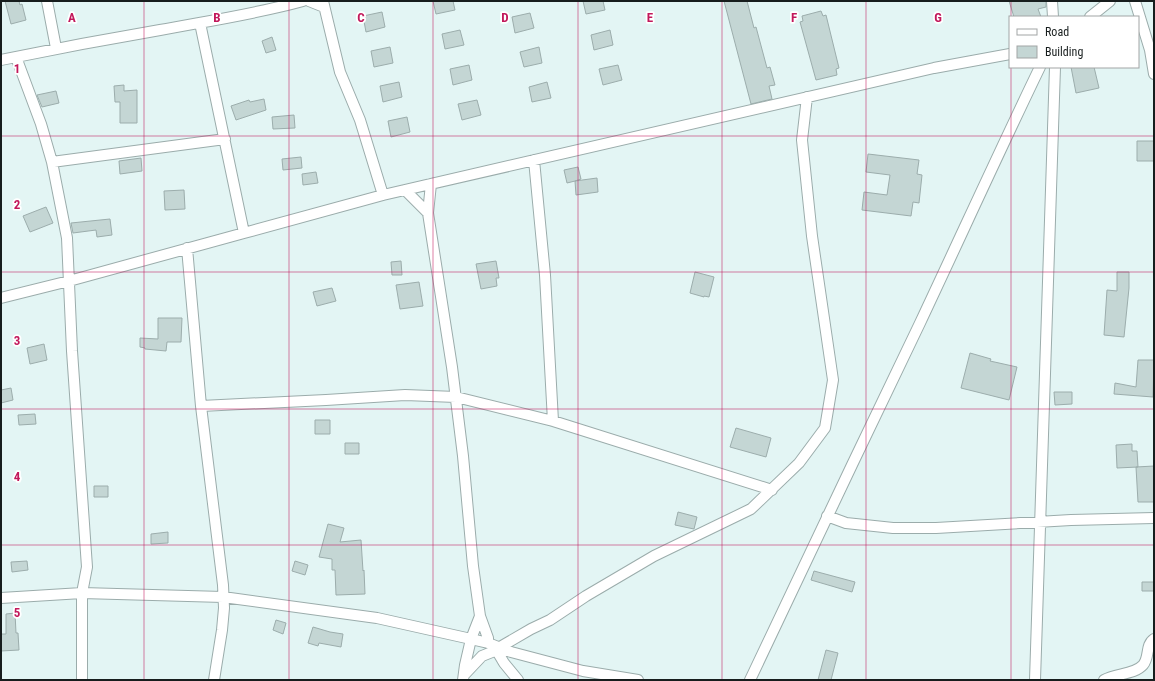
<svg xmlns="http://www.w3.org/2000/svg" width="1155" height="681" font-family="'Roboto Condensed',sans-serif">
	<rect width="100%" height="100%" fill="#e3f5f4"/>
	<!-- building -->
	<path fill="#c4d6d4" stroke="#9cadac" d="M5,1H19L20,5L22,4L26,20L11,24Z
		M433,1H453L455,10L436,14Z
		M583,1H603L605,10L586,14Z
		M724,1H747L754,28L756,27L767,68L770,67L775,85L769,86L772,99L751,104Z
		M1009,1H1046V7L1038,9L1041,17H1014Z
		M821,11L823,16L826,15L839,68L836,69L837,75L816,80L800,22L803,21L802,16Z
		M382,12L385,27L366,32L363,16Z
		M530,13L534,28L515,33L512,17Z
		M460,30L464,45L445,49L442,34Z
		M610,30L613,45L594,50L591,35Z
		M272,37L276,50L266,53L262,41Z
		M390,47L393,63L374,67L371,51Z
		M539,47L542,63L524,67L520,52Z
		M469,65L472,80L453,85L450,69Z
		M618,65L622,80L603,85L599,69Z
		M1071,67H1094L1099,88L1076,93Z
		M399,82L402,97L383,102L380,86Z
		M547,82L551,98L532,102L529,87Z
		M124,85V91L137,90V123H120V102H115L114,86Z
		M56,91L59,103L42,107L37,95Z
		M264,99L266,110L236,120L231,106L249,100L250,102Z
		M477,100L481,115L462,120L458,104Z
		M294,115L295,128L273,129L272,117Z
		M407,117L410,132L391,137L388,121Z
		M1137,141H1154V161H1137Z
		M868,154L919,160L917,174L922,175L919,203L913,202L911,216L862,210L864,192L887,195L890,175L866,172Z
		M301,157L302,168L283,170L282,159Z
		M141,158L142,171L120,174L119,161Z
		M578,167L581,179L575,181L597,178L598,192L576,195L575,181L567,183L564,170Z
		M316,172L318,183L303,185L302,174Z
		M184,190L185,209L165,210L164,191Z
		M46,207L53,223L30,232L23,216Z
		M110,219L112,235L97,237L96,230L73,233L71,223Z
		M401,261L402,275H392L391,262Z
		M496,261L499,278H496L497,286L481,289L476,264Z
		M695,272L714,277L709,297L704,296V297L690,293Z
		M1117,272H1129V288L1124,337L1104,335L1107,290L1117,291Z
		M419,282L423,306L400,309L396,285Z
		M332,288L336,301L317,306L313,292Z
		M158,318H182L181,342H167L166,351L145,349V348L140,347V338L158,339Z
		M44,344L47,360L30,364L27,348Z
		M970,353L991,359L990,361L1017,367L1009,400L961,388Z
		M1138,360H1154L1153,397L1114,394L1115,383L1136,387Z
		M11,388L13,400L1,403V390Z
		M1054,392H1072V404L1055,405Z
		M35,414L36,424L19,425L18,415Z
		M315,420H330V434H315Z
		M736,428L771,438L766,457L730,447Z
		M345,443H359V454H345Z
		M1132,444V451H1137L1138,467L1117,468L1116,445Z
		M1154,466V502H1138L1136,467Z
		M94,486H108V497H94Z
		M678,512L697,517L694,529L675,525Z
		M328,524L344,528L340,542L361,540L363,571L364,570L365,594L336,595L335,570H332V559L319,557Z
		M168,532V543L151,544V534Z
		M27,561L28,570L12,572L11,562Z
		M295,561L308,565L305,575L292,571Z
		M814,571L855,582L852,592L811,580Z
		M1142,582H1154V591H1142Z
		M15,613L16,633H18L19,650L1,651V634H6V614Z
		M276,620L286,623L283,634L273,630Z
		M313,627L330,632L343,634L341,647L319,643L318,646L308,643Z
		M826,650L838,653L831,680H818Z"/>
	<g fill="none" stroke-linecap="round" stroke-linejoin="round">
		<!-- minor casing -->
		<g stroke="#9bacab" stroke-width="12">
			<path id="minor" d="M47,1L56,48
				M309,1L324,7
				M323,1L340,72L360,120L383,195
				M1052,1L1053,17
				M1135,1L1150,50L1154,74
				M1090,17L1110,1
				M200,23L244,233L383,195L934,68L1010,54
				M16,57L41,124L52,162L67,238L72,351L87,567L82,593V680
				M1,60C54,49 107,39 160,30C208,21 256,14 303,1
				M534,160L545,275L553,421
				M52,162L225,139
				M431,184L428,213L452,367L463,456L473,566L480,616L488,638V643
				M405,190L428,213
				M187,248L201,406L223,585L224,608L222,630L214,680
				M1,298L69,281L244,233
				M201,406L326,400L405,395L456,397L553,421L772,490
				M827,516L846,523L893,528H936L1071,520L1154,518
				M1,598L82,593L223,597L377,618L471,639L488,643L511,652L583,671L638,680
				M494,646L504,663L518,680
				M500,647L531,629L550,620L586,596L654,556L751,509L799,463L825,428L833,380L812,236L802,140L807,97
				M465,674L482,656L497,650
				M463,680L465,665L471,639L480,616
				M750,680C806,560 863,442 920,323C960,238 999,152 1040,67
				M1035,680L1055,67
				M1104,680C1116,673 1134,675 1143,665C1150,657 1145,645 1154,639"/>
		</g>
		<!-- minor -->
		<use href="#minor" stroke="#fff" stroke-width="10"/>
	</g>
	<!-- grid -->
	<path fill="none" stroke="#c2185b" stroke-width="1" stroke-opacity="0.55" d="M144,1V680M289,1V680M433,1V680M578,1V680M722,1V680M866,1V680M1011,1V17M1011,67V680M1,136H1154M1,272H1154M1,409H1154M1,545H1154"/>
	<g font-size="13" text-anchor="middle" font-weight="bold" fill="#c2185b" stroke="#fff" stroke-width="3.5" stroke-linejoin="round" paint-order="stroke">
		<text x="72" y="22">A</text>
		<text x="217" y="22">B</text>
		<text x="361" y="22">C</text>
		<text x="505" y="22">D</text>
		<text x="650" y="22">E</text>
		<text x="794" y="22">F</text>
		<text x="938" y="22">G</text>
		<text x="17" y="73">1</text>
		<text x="17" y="209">2</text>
		<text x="17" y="345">3</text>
		<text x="17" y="481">4</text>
		<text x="17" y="617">5</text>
	</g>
	<!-- border -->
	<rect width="1155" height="681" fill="none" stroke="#171d1d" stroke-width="4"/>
	<!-- legend -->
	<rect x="1009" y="16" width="130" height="52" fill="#ffffff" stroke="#a2a5a5"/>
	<rect x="1017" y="29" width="20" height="6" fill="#ffffff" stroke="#a2a5a5"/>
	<text x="1045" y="36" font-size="12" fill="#171d1d">Road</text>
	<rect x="1017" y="46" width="20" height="12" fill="#c4d6d4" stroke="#a2a5a5"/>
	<text x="1045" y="56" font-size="12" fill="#171d1d">Building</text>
</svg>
